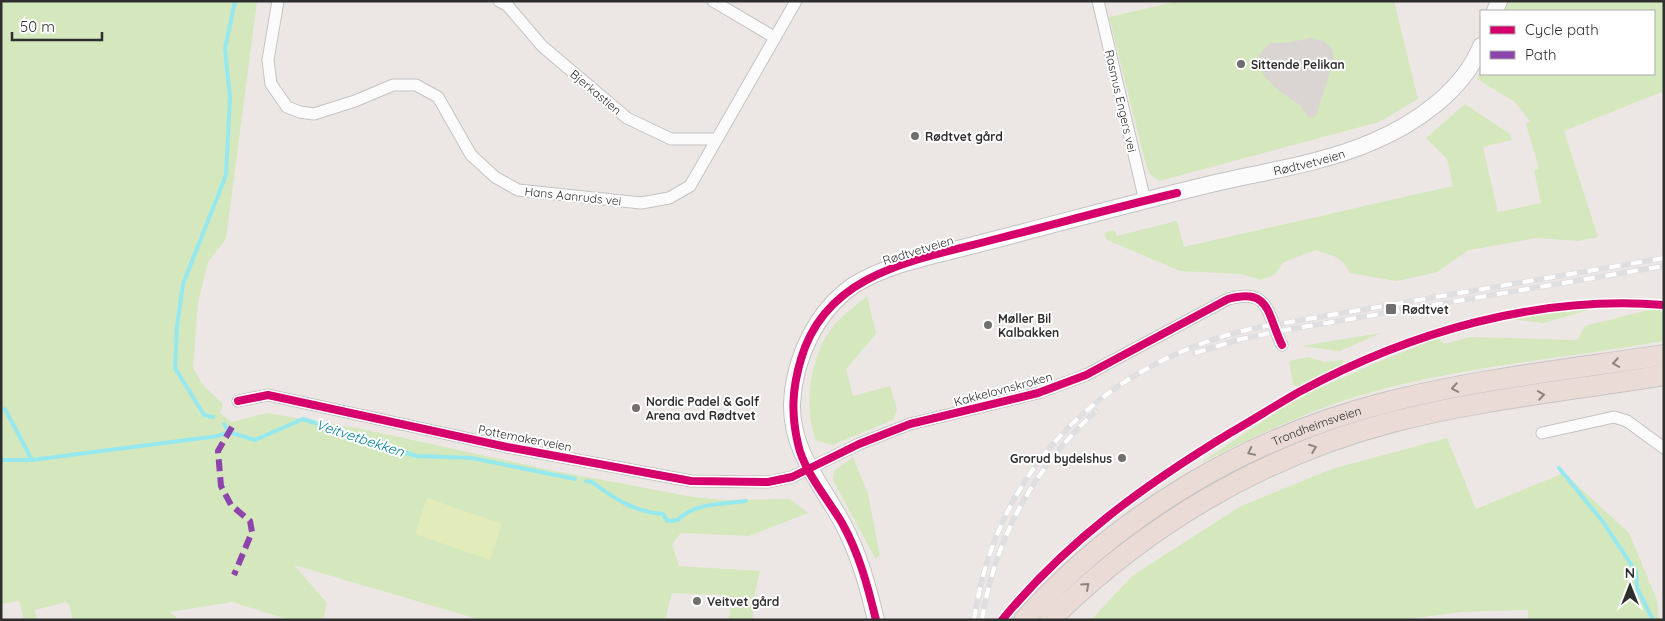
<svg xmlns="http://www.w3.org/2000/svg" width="1665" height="621" font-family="Quicksand,sans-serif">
	<rect width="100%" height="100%" fill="#ece7e4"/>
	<!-- green -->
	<path fill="#d5e7bc" d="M1,1H257L226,239L208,262L198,303L193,368L204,386L223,404L220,413L232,422L267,413L362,429L555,471L693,497L724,500L790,499L808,513L749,536L681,533L672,544L679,566L760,571L753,601V620H729L730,607L719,595L672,593L665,620H481L294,565L327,603L323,620H290L232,602L170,612L179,620H73L69,604L66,602L35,610L37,620H24L19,601L1,604Z
		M1179,1H1394L1418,99L1379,122L1159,181L1150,174L1145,161L1109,17Z
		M1508,1H1664V91L1564,131L1598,237L1579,241L1537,238L1469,250L1437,272L1397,281L1350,273L1343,262L1334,256L1315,250L1284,262L1275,274L1261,280L1241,274L1180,271L1107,240L1104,233L1114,230L1117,236L1177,221L1184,247L1453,186L1447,159L1426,138L1465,104L1510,134L1512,140L1483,147L1498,212L1541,203L1534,170L1539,169L1526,124L1530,121L1515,102L1477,79L1481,69V74H1654V11H1504Z
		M867,296L876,334L846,369L853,396L890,386L897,410L893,420L832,445L816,440C802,406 811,352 835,324C844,314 857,305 867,296Z
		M1599,307L1543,323L1508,319L1558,310Z
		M1661,307L1664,308V341C1567,358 1467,366 1372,392C1310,409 1254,437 1197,465L1299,397L1383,360L1438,338L1445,344L1470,337L1574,340L1578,339L1585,326Z
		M1381,333L1340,351L1301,346Z
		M1309,357L1324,362L1343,360L1344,366L1300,387L1293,385L1289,361Z
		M1447,438L1476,509L1564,473L1629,533L1657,600L1659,620H1528V610L1462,612L1399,620H1091L1132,576L1241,506L1332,469Z
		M853,457L868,494L880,556L875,558L833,480L834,471Z"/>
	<!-- pitch -->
	<path fill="#e2ebba" d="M427,498L502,524L490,560L415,534Z"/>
	<!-- plaza -->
	<path fill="#dad5d2" d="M1311,38L1323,41L1332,48L1334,60L1316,116L1309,118L1301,106L1277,89L1265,77L1257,62L1258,56L1270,43H1285Z"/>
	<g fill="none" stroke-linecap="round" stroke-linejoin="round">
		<!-- stream -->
		<path stroke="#96e8ef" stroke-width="4" d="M5,409L32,460
			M213,417L204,415L175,368L177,326L183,284L226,175L230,97L225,49L235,1
			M224,424L229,432
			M1,460H32L218,436L229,432L255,440L303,419L416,456L472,458L575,479
			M1559,468L1603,522L1636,572L1637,588L1653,620
			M586,481L592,482C615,499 634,512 663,514L667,521L678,520C693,503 724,504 746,501"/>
		<!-- street casing -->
		<g stroke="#c4c3c3" stroke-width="13">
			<path id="street" d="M278,1L268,60L271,84L287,107L300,112L314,114L355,101L393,85H416L438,97L471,155L495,177L518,190L641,203L669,198L690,186L796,1
				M499,1L508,6L542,46L627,118L671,139H715
				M713,1L774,37
				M1098,1L1145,201
				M238,401L268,395L507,447L691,481L768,482L792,477L859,444L910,424L1038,393L1086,375L1228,299C1271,287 1267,315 1282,345
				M1542,433L1614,417L1627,421L1664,448"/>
		</g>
		<!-- secondary casing -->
		<g stroke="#c4c3c3" stroke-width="18">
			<g id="secondary">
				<path d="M1495,11L1499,1"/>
				<path id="s1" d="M876,620C868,587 859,554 843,524C822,484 791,452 792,404C794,359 816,311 854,285C888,264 932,256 970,246C1049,226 1128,204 1207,185C1261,172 1321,164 1372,142C1415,124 1463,91 1481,46"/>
			</g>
		</g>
		<!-- highway casing -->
		<g stroke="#c6c4c4" stroke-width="22">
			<g id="highway">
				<path id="s2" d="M1024,620C1120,513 1249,437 1388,402C1478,379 1572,369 1664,355"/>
				<path d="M1050,620C1146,525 1262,456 1392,422C1481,399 1574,390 1664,375"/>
			</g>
		</g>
		<!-- street -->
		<use href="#street" stroke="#fcfbfb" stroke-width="11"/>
		<!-- secondary -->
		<use href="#secondary" stroke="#fcfbfb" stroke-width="16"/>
		<!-- highway -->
		<use href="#highway" stroke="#eadbd6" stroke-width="20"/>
		<!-- rail casing -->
		<g stroke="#dfdfe1" stroke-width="5.5">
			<path id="rail" d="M1195,353L1241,339L1291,329L1664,266
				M974,620C996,466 1107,361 1255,328L1664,258
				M982,620C995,537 1035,467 1096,411"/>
		</g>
		<!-- rail -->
		<use href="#rail" stroke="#fff" stroke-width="4" stroke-dasharray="11" stroke-linecap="butt"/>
		<!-- quiet -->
		<path stroke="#8e44ad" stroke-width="6" stroke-dasharray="12 6" stroke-linecap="butt" d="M232,427L218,451L221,486L231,505L250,521L252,532L234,575"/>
		<!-- cycleway casing -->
		<g stroke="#fff" stroke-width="11">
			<path id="cycleway" d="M238,401L268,395L507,447L691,481L768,482L792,477L859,444L910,424L1038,393L1086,375L1228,299C1271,287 1267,315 1282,345
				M876,620C868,587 859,553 842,523C828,499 804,472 798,444C791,414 792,389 801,359C827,269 923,259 1000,238C1059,223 1117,207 1177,193
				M1002,620C1067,541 1143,486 1230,433C1253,420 1276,405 1299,392C1410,332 1537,295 1664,305"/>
		</g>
		<!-- cycleway -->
		<use href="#cycleway" stroke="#d6006c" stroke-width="8"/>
	</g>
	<!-- one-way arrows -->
	<defs><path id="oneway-chevron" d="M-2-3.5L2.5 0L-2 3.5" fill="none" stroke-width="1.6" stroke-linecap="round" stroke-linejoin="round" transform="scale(1.25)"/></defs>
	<g stroke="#8c8482">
		<use href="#oneway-chevron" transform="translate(1616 363) rotate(171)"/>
		<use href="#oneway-chevron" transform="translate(1455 388) rotate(170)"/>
		<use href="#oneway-chevron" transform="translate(1541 395) rotate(-9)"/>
		<use href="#oneway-chevron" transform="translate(1313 448) rotate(-21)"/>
		<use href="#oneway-chevron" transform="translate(1251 452) rotate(154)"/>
		<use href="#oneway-chevron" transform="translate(1086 586) rotate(-42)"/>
	</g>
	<!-- markers -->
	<g fill="#706f6e" stroke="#fff" stroke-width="2">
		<circle cx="1241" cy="64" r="5"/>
		<circle cx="915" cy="136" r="5"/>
		<rect x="1385" y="303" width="12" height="12" rx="2.5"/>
		<circle cx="988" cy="325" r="5"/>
		<circle cx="636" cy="408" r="5"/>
		<circle cx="1122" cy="458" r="5"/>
		<circle cx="697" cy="601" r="5"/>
	</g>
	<g text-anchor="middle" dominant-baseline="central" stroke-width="4" stroke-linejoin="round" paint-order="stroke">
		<!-- poi labels -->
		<g font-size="12" font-weight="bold" fill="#2e2e2e" stroke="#fff" text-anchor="start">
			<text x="1251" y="64">Sittende Pelikan</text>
			<text x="925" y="136">Rødtvet gård</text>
			<text x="1402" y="309">Rødtvet</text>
			<text x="998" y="318">Møller Bil<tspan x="998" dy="14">Kalbakken</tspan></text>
			<text x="646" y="401">Nordic Padel &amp; Golf<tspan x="646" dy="14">Arena avd Rødtvet</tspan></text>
			<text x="1112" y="458" text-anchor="end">Grorud bydelshus</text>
			<text x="707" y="601">Veitvet gård</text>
		</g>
		<!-- street labels -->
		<g font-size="12" fill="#2e2e2e" stroke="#fff">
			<text transform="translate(596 92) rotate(40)">Bjerkastien</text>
			<text transform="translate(1121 101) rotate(77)">Rasmus Engers vei</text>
			<text stroke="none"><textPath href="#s1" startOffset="845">Rødtvetveien</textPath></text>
			<text transform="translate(573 196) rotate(6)">Hans Aanruds vei</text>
			<text transform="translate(918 250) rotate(-17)">Rødtvetveien</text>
			<text transform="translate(1003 389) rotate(-15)">Kakkelovnskroken</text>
			<text stroke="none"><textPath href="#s2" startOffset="355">Trondheimsveien</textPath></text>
			<text transform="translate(525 438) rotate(11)">Pottemakerveien</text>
		</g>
		<!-- water labels -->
		<g font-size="14" font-style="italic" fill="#098198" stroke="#fff">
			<text transform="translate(360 438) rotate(18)">Veitvetbekken</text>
		</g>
	</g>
	<!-- border -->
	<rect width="1665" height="621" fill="none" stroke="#2e2e2e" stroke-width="5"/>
	<!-- legend -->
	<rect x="1480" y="10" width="175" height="65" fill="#ffffff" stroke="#ababab"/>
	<rect x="1490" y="26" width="25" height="8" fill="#d6006c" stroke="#ababab"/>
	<text x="1525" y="35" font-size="15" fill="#2e2e2e">Cycle path</text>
	<rect x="1490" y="51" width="25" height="8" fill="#8e44ad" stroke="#ababab"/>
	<text x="1525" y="60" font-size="15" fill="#2e2e2e">Path</text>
	<!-- north arrow -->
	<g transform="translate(1630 586)" stroke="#ffffff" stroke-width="4" paint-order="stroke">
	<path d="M0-4L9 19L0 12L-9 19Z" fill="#2e2e2e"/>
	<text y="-8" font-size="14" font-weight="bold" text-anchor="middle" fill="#2e2e2e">N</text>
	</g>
	<!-- scale -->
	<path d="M12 32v8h90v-8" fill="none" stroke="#2e2e2e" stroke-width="2.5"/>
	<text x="20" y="32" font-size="15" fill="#2e2e2e" stroke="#ffffff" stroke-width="4" paint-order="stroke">50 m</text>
</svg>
